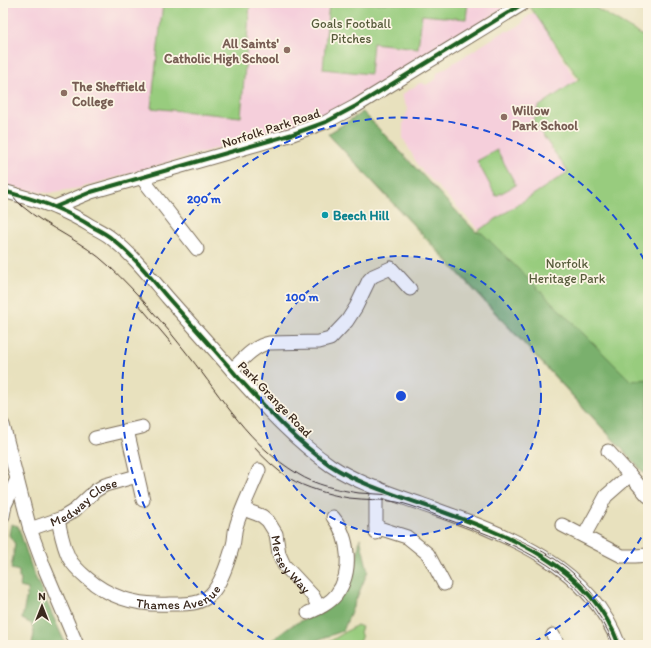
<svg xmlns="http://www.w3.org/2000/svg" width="651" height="648" font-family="Itim,sans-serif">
	<rect width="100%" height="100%" fill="#fcf5e5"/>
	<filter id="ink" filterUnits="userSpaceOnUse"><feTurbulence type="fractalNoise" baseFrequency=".025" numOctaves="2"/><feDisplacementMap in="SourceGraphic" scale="8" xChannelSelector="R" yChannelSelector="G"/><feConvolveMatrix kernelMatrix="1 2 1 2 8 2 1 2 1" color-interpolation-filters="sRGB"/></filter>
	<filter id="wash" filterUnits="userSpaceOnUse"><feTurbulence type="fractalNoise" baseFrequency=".012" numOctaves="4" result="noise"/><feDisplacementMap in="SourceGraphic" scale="16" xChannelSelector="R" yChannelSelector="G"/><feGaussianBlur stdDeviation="0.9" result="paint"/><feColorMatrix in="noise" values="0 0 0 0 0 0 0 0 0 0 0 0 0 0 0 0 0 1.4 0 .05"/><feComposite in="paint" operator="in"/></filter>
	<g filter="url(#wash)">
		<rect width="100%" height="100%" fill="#e8e1be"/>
		<!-- built -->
		<path fill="#f5cfdb" d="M3,3H512L358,102L317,119L80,188L48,193L31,191L3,185Z
			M535,12L571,72L619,142L480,231L419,167L403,138V123L408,110L401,95L420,83H423L426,85L436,79L437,73L505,31H509L522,24L524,19Z"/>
		<!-- green -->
		<path fill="#98cc7e" stroke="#6a7b4e" d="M163,3H250L241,117L151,108Z
			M329,3H468L466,19L422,15L418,48L373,43L370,74L323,69Z
			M532,3H587L648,39V477L328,134L363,112L476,232L568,172L533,121L538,107L579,79L529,5Z
			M497,150L516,185L496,196L477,161Z
			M357,625L362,627L360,632L362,638L358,645H324Z"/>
		<!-- forest -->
		<path fill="#7ab06d" stroke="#5a6d46" d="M363,112L476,232L482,233L631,381L648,379V477L428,239L328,134Z
			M11,524L18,526L33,572L66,645H32L34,633L32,624L22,619L28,589L20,587L21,579L19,578V571L11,569L15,544L9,535Z
			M360,538L368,571L343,631L317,640L315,645H266L291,626L337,602L356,565Z"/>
	</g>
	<g filter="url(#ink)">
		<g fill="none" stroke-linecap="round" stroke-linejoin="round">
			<!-- minor casing -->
			<g stroke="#786a56" stroke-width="15">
				<g id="minor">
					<path d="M141,177L197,249"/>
					<path d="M3,191C20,196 39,200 56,208C68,213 80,219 91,226C98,230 105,233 111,238C133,255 150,277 168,298C191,324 214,349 236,375C266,408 294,440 330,465C357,483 390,493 421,504C498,532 588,560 619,645"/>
					<path d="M55,207L91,192L293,134L326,122L356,106L524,3"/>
					<path d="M232,370C243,359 254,346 269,343L319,342L330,339L347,321L356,307L369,280L373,276L391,268L410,289"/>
					<path d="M3,425L30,529L44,567L77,645"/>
					<path d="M127,430L143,500"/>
					<path d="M95,438L142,427"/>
					<path d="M630,475L648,496"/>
					<path id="s1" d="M243,509L262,516L268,521L276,534L279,554L284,565L313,596L319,608"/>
					<path d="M3,516L5,505L17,479"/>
					<path id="s2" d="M58,520C61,533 63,546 69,558C73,566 80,572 87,578C111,599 139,606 171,604C185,604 201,605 211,594C221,584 229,559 233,545C235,539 234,533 236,527C241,509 252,488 259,470"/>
					<path d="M562,525L622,556H635L648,555"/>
					<path d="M376,526L382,529L407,537L428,554L444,584"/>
					<path id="s3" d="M30,529L62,518L75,510L95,491L105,485L137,476"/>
					<path d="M376,533V500L378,488"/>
					<path d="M584,536L606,496L630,475L608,451"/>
					<path d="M308,613C317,609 329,604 336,595C353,573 350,538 333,517"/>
					<path d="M553,635L558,645"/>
				</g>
			</g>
			<!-- minor -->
			<use href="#minor" stroke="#fff" stroke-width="13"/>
			<!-- tram -->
			<path stroke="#3b2a1e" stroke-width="1" d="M3,180C8,189 14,199 22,206C49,229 83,241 109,266C138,293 164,324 189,356C224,400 248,444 298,474C315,485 339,490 359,493C374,494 388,494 403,497C426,501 447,512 468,520C501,532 538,545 566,567C592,588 609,615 622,645
				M139,305L172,344
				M253,446C264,458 275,469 289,478C305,488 331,495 349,498C365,500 382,499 397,502C416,506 434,515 452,521C519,545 587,573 614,645"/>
			<!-- cycleway casing -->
			<g stroke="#fcf5e5" stroke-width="6">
				<path id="cycleway" d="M3,191C20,196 39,200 56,208C68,213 80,219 91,226C98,230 105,233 111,238C133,255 150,277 168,298C191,324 214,349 236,375C266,408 294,440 330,465C357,483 390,493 421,504C498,532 588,560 619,645
					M55,207L91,192L293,134L326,122L356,106L524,3"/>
			</g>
			<!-- cycleway -->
			<use href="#cycleway" stroke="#1b5e20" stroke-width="4"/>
		</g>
	</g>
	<!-- distance rings -->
	<circle cx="401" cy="396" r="140" fill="#1d4ed8" fill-opacity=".12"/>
	<g fill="none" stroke="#1d4ed8" stroke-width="2" stroke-dasharray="7 5">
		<circle cx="401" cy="396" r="140"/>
		<path d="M647 527A279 279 0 0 1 528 645M274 645A279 279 0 1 1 647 265"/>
	</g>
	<!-- markers -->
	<g fill="#8d6e63" stroke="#fcf5e5" stroke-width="1.5">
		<circle cx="287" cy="50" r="4"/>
		<circle cx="64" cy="93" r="4"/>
		<circle cx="504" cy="117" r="4"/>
	</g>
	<circle fill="#0f9aa8" stroke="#fcf5e5" stroke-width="1.5" cx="325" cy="215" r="4"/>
	<g text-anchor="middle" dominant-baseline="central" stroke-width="3.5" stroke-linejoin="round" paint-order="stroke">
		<!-- park labels -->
		<g font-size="13" fill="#575b3b" stroke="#fcf5e5">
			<text x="351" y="23">Goals Football<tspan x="351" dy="15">Pitches</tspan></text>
			<text x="567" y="263">Norfolk<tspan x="567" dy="15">Heritage Park</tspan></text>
		</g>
		<!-- education labels -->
		<g font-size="13" font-weight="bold" fill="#785e54" stroke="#fcf5e5" text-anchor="start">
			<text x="279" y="43" text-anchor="end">All Saints'<tspan x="279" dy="15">Catholic High School</tspan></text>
			<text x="72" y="86">The Sheffield<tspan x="72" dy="15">College</tspan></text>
			<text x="512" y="110">Willow<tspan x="512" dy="15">Park School</tspan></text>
		</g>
		<!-- street labels -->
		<g font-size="13" fill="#3b2a1e" stroke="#fcf5e5">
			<text transform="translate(271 128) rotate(-18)">Norfolk Park Road</text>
			<text transform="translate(275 399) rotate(46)">Park Grange Road</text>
			<text stroke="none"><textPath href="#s3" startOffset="61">Medway Close</textPath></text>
			<text stroke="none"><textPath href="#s1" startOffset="78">Mersey Way</textPath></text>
			<text stroke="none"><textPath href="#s2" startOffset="166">Thames Avenue</textPath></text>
		</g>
		<!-- culture labels -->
		<g font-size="13" font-weight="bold" fill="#0d838f" stroke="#fcf5e5" text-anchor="start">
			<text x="333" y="215">Beech Hill</text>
		</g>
	</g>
	<circle cx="401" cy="396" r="6" fill="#1d4ed8" stroke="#fcf5e5" stroke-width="2"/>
	<g font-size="12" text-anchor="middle" font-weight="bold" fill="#1d4ed8" stroke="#fcf5e5" stroke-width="3.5" stroke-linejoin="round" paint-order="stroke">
		<text x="204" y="203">200 m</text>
		<text x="302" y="301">100 m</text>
	</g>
	<!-- margin -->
	<rect width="651" height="648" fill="none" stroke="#fcf5e5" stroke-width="16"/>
	<!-- north arrow -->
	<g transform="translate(42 606)" stroke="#fcf5e5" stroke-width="3" paint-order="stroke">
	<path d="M0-3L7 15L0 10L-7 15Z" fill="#3b2a1e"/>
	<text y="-6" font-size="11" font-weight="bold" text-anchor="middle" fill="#3b2a1e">N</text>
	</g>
</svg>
